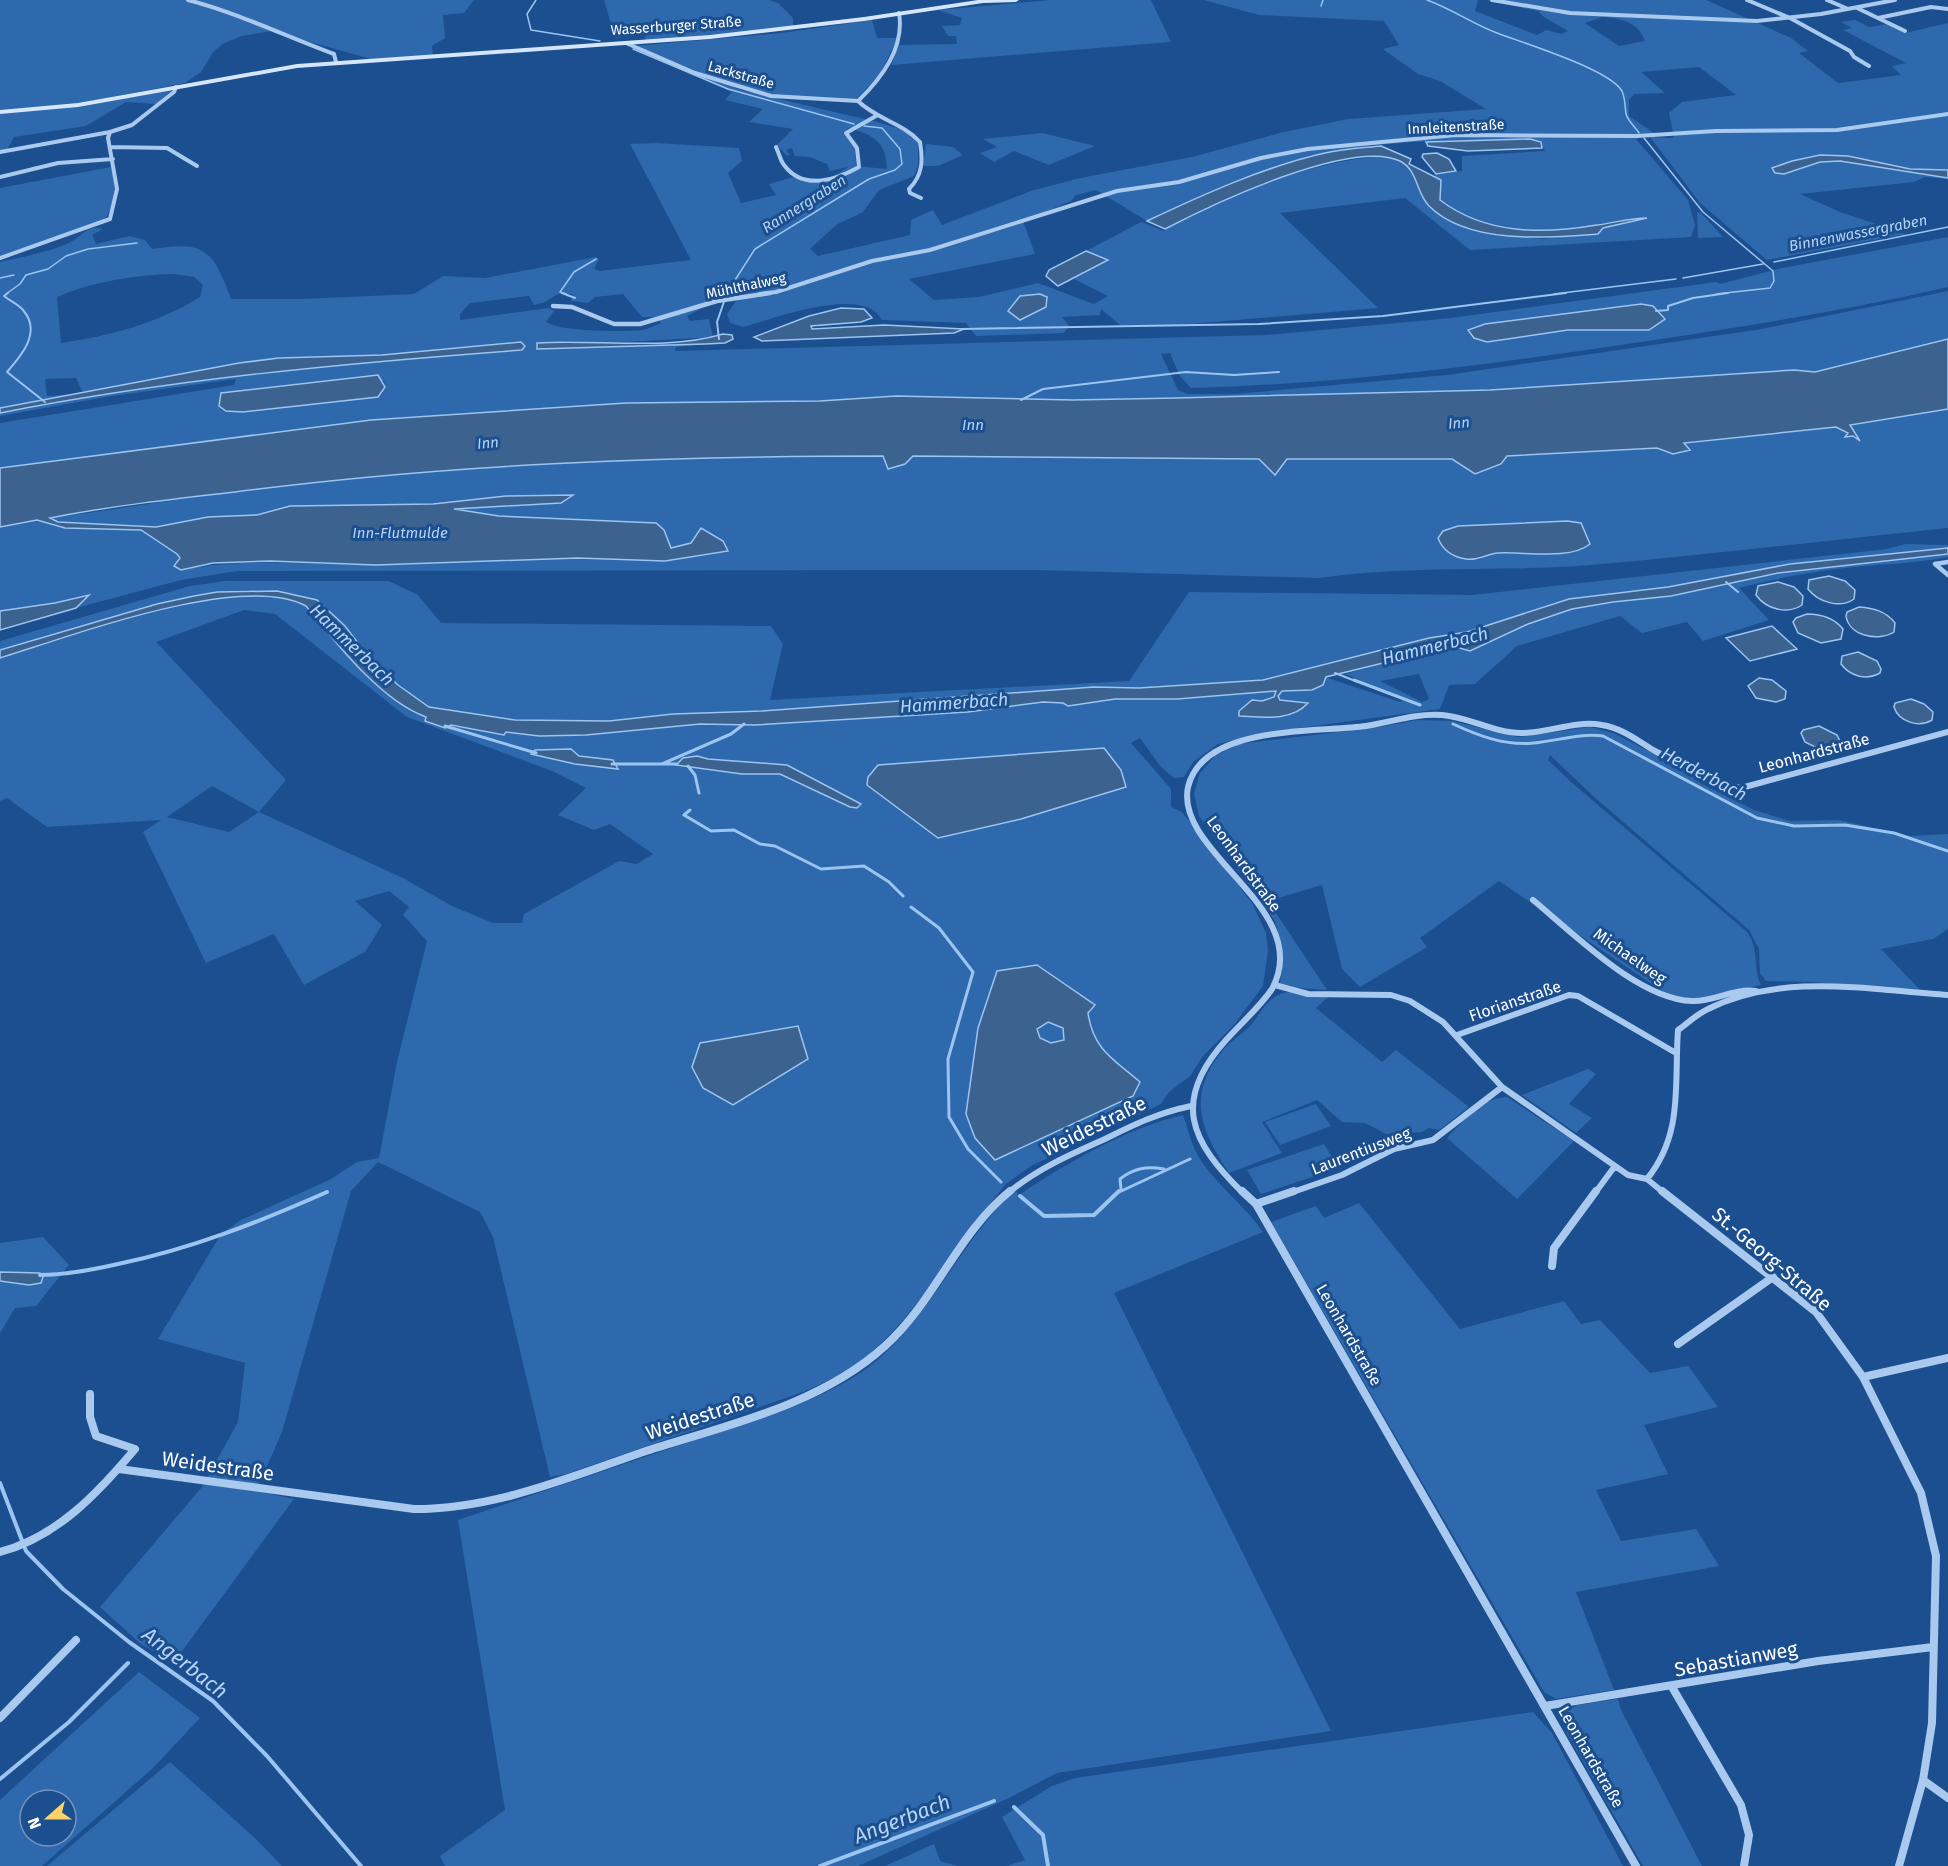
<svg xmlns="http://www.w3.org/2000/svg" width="1948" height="1866" font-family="'Fira Sans',sans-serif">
	<rect width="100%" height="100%" fill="#1b4f8f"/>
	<!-- green -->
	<path fill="#2e69ad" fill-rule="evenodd" d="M0,0H474L464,13L443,15L445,38L432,46L433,56L371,59L271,31L242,36L224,43L214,51L201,72L185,83L65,106L0,111Z
		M604,0H769L778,3L793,18V27L645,41L646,35L615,38Z
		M1051,0H1151L1171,42L891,65L898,45L957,44L956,36H948L942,26L960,25L962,18L938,10Z
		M1204,0H1478L1475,11L1537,35L1546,30L1561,34L1568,31L1544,17L1538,11L1486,0H1706L1791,38L1808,51L1799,53L1838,83L1901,75L1892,66L1906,63L1843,30L1852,28L1841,22L1855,20L1869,27L1888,24L1905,33L1948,23V170L1910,169L1848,156L1820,155L1792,161L1784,174L1820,162L1840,161L1942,176L1948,179L1925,177L1914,182L1800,194L1840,212L1906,234L1767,260L1700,203L1650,137L1674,138L1669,113L1682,102L1736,95L1699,67L1641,72L1665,93L1634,94L1629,100V116L1654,133L1636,139L1688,200L1695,225L1691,237L1470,250L1405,198L1280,213L1378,308L1178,325H1120L1101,309L1100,315L1062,317L1069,326L1064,333L976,336L966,323L882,320C864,284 773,319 743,327L730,323L727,314L738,298L708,305L687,316L690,321L709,319L713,337L608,343L566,341L537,349L705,344L676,347L675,351L1266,335L1451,318L1716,282L1720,284L1782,268L1948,237V287C1840,312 1731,329 1621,345C1478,366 1335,384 1191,388L1180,376L1170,353L1161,354L1178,390L1187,394H1235L1447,375L1762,329L1948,291V339L1815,372L1794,370L1490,390L1073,400L896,396L820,401L626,403L371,420L0,468V423L234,385L236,379L112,396L0,416V413C173,378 349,363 525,346L521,342L382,355L279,358L83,393L76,378L45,379L47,396L77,394L0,408V262C18,258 59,250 74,240C84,233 89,225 103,229L92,235L96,244L129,236L145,240L152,249C206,240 213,251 231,299H303L414,294L443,276L485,278L596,257L599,259L594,269L599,271L691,260L630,144L656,143L739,148L742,161L728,173L741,203L776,195L769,184L794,177L830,179L848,167L830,171L827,164L810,157L795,156L792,148L786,150L790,155L787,156L777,145L793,129L749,122L763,109L725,100L732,92L685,72L711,78L741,90L877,122L907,131L918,142V166L914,176L879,190L863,212L836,225L810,249L818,256L910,235L911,220L933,210L942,225L1031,191L1080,178L1192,157L1284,132L1348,119L1486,109L1440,81L1418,74L1383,49L1399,45L1384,21L1259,15ZM1602,17C1621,18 1638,22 1645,41L1619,46L1585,23ZM848,128C874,135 886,141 887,169L856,166L855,147L843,133ZM1530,139L1541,143L1545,151L1462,156V171L1430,176L1440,180V201C1486,234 1543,234 1597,225C1613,223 1627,218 1643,219L1602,228L1598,234L1542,239L1482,232L1425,201C1419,188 1416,170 1403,162C1367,139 1194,204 1164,231L1141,222L1086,251L1108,261L1074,279L1108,296L1094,304L1038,283L979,297L934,300L909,279L1035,254L1023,221L1071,201L1076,195L1096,190L1147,221C1204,194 1264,166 1326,153C1392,139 1463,141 1530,139ZM174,274L194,277L203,285L200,297C158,323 110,336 61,343L57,297C94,281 135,275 174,274ZM558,294H573L571,301L588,303L595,297L623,294L642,317H656L661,323C656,325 649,329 643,330C625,332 560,332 546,322L554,311L549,308L460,320V314L470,303L529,296L534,305L545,302ZM1641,304L1653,306L1656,311L1597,330H1568L1487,342L1485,324ZM384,381L385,387L378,397L243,412L220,406L221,393Z
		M872,20L877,38H898L879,76L855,100L774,96L698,73L634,46L781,33Z
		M168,89L171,91L156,104L126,102L86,126L14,137L7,150L0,151V113L77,106Z
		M1043,133L1095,146L1049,165L1014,151L994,162L980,153L997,147L983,139Z
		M926,144L953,147L963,155L938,166H923Z
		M111,167C117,181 115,209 103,221L0,256V188Z
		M1697,212L1701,213L1723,237L1698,238Z
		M1948,409V528C1829,540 1710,555 1591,565C1500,572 1408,565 1319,578L1036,570L237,571L181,580L76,608L88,595L55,603L0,611V527L37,520L65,528L141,530L177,554L181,570C246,557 311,565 377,565C444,565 511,558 578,558C629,558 678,564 727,550L691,543L671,548L664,530L499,516L450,508L561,503L572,495L506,496L433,504L291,506L257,515L208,517L156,527L58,522L49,518C137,507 223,491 311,482C501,463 692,456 883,456L895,468L913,456L1259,459L1275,474L1287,459H1452L1475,474L1507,456L1657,448L1673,454L1689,450L1683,443L1836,427L1849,433L1846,437L1853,436L1858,440L1849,425ZM1567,521L1529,554L1497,553L1477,560L1458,526Z
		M1905,544L1948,545V548L1790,564L1668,587L1569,599L1467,632L1429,638L1263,680L1139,688L1094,687L762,711L673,714L609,721L516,720L429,707L398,685L371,660L345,626L317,600L247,590L217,592L157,604L0,650V641L190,586L225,581H389L418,595L441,623L771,626L783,644L770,700L1129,681L1189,592L1473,595L1887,549Z
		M1948,554V557C1914,564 1879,564 1845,568C1809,572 1774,579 1739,588L1769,620L1703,641L1687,622L1642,633L1620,616L1517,646L1475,684L1449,685L1440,709L1256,734L1218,744L1193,762L1184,777L1174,778L1160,766L1140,738L1131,743L1171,789V807L1182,812L1252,903L1266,933L1268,951L1263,986L1233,1026L1203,1056L1190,1076L1169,1092L1161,1104L1031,1166L1006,1184C960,1238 922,1310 867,1356C848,1371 826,1382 803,1392L566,1474L550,1477L493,1237L480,1212L378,1162L351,1191L282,1432L256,1491L294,1499L174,1662L142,1645L100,1607L202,1487L238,1422L245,1363L158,1339L221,1234L241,1220L331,1179L357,1162L379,1158L397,1062L427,941L403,915L409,907L389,891L355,901L382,925L365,952L304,985L274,934L206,963L143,832L161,820L47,827L7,798L0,801V658C69,637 242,571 306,606L369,677L427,717L425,721L493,733L504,735L505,732L539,736L586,735L700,724L754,725L968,712L1043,702L1063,703L1068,706L1115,699L1277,691L1274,697L1262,701L1252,700L1239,711V716L1305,701L1292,703L1279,700L1278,696L1282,691L1325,677L1400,702L1405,699L1345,674L1453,646L1470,651L1528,624L1572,609L1721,586L1778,573ZM244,610L275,614L407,717L552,771L586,788L558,815L594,830L610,824L653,854L637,864L619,861L524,914L522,923H493L452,906L403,878L259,812L286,780L156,642ZM1419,674L1429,699L1422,702L1380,681ZM532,755L592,757L617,769L575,764ZM697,756L708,759L787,765L850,807L780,774H742ZM212,786L259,812L229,832L167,817ZM1095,1005L1088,1012L1091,1035L1110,1057L1140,1082L966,1114L978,1028Z
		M1418,720L1452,721L1518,737L1590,727L1613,733L1694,774L1696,781L1754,810L1790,821L1839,820L1910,836L1948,834V929L1933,939L1881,949L1922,992L1815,982L1766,981L1760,973L1759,949L1749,930L1593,796L1550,755L1548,760L1571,782L1746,931C1760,947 1752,966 1761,985L1692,1001L1674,999L1499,881L1420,938L1427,947L1360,987L1342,969L1322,885L1268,901L1327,990L1299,988L1280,983C1284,961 1282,942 1275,921L1199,816L1194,794L1200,773L1215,756L1239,744L1379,727Z
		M1288,992L1328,997L1316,1008L1382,1062L1396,1050L1469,1107L1439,1130L1429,1128L1422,1132L1386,1134L1365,1123L1342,1122L1317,1100L1262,1122L1282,1153L1229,1173C1200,1129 1186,1095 1223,1050C1231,1041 1242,1034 1251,1025C1262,1011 1269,995 1288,992Z
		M1048,1022L1063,1028L1064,1040L1051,1043L1040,1038L1037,1029Z
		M1588,1069L1596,1074L1569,1104L1592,1118L1576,1133L1522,1095Z
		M1507,1097L1574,1141L1517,1199L1447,1138C1464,1120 1481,1098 1507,1097Z
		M1316,1104L1331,1126L1280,1145L1265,1122Z
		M1183,1115C1187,1126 1190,1139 1195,1150C1208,1178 1245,1205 1263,1232L1114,1293L1331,1731L1057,1773L1009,1798L858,1866H445L440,1856L505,1810L458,1520L793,1407C816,1397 841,1386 862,1372C924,1330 959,1242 1015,1190L1019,1195C1068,1162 1125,1129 1183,1115Z
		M1324,1144L1339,1168L1261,1194L1247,1170Z
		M1359,1203L1460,1329L1564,1301L1581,1324L1600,1320L1650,1373L1688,1366L1718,1407L1644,1425L1668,1474L1596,1490L1621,1541L1696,1529L1719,1566L1576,1592L1614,1690L1556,1699L1544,1692L1271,1222L1316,1206L1324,1218Z
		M43,1237L69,1265L36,1306L15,1308L0,1333V1243Z
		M139,1672L200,1718L154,1767L42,1866H0V1800ZM30,1800H66V1836H30Z
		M1618,1699L1621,1710L1702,1866H1643L1565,1730L1564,1711L1578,1705Z
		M1533,1712L1552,1733L1623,1866H1007L1025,1860L1002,1817L1052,1786L1075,1778Z
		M170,1762L255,1838L282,1866H47Z
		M934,1844L940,1861L958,1866H885Z"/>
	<!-- water -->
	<path fill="#3c6290" stroke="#9cc4f0" stroke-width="1.5" fill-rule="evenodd" d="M1530,139L1541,142L1542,148L1468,151L1428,146L1426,142Z
		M1381,146L1411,159L1409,164L1441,180L1440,200C1486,235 1543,234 1597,225C1614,223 1629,218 1647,218L1603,228L1598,234C1548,238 1468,245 1429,206C1416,193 1418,170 1400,161C1351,138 1213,204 1165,229L1147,221C1202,195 1266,166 1325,153C1343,149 1362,148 1381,146Z
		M1437,153L1449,159L1456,171L1436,174L1422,157L1423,154Z
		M1820,155L1848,156L1910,169L1948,170V178L1840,161L1820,162L1784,174L1775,173L1772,168L1792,161Z
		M1086,251L1108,260L1058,286L1046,276L1049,270Z
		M1040,294L1047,297L1046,307L1020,320L1008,311L1020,296Z
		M1641,304L1653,306L1665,319L1649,330H1568L1487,342L1474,338L1468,330L1485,324Z
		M841,308L864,309L872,318L861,322L811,326L812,329L884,325L964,329L954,333L762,341L754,337L809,316Z
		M723,334L732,335L733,339L725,343L705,344L537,349V343C596,339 666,351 723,334Z
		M1948,339V409L1850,425L1860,441L1853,436L1845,437L1848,433L1836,427L1684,443L1690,450L1673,454L1657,448L1507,456L1501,464L1475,474L1452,459H1287L1275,475L1259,459L913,456L905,464L888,469L883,456C666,456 450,464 235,492C173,499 111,506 50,518L58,522L156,527L208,517L257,515L290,506L433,504L506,496L573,495L561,503L454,509L499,516L656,523L664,530L671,548L691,543L701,528L723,541L728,551L665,561L578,558L376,565L270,561L213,563L181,570L174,566L180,558L177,554L141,530L65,528L37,520L0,527V468L371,420L626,403L820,401L896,396L1073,400L1176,398L1490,390L1794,370L1815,372Z
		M521,342L525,346L522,350C347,363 172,379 0,413V408L239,363L279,358L382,355Z
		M378,375L385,387L378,397L243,412L226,411L219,406L221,393Z
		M1567,521L1581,523L1590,544C1569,561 1523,551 1498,553C1486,554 1479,561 1466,559C1453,557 1443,551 1438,538L1443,531L1458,526Z
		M1948,548V554L1778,573L1671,596L1613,602L1572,609L1528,624L1470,651L1453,646L1326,677L1323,685L1312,690L1282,691L1278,696L1280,700L1308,703C1291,722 1262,717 1239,716V711L1252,700L1262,701L1274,697L1276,691L1177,699H1115L1068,706L1063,703L1043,702L968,712L754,725L700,724L586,735L539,736L506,732L504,735L451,725L445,728L425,721L426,717C381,701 336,643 306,606C242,571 69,637 0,658V650L157,604L194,596L217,592L277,591L317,600L345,626L371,660L398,685L429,707L515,720L609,721L673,714L762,711L1094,687L1139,688L1263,680L1429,638L1467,632L1569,599L1668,587L1790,564Z
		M1829,576L1845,581L1855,590L1854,599C1840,609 1818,602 1808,589L1809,580Z
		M1778,582L1794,587L1803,596L1802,605C1787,615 1766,609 1756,595L1758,586Z
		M89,595L76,608L0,630V611L55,603Z
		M1859,607C1873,608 1886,611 1895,623L1894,632C1879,642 1849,636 1846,616L1847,612Z
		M1807,614C1821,614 1834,618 1843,629L1841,639L1821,643L1798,633L1793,622L1796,618Z
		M1772,626L1797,649L1750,661L1726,638Z
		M1858,652L1877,661L1881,669L1880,673C1866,681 1850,676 1841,664L1842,656Z
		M1759,678L1772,680L1786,691L1785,699L1776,702L1756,698L1748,686Z
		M1911,699L1924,704L1933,712L1932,720C1919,728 1899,722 1894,707L1895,703Z
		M1819,726L1837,735L1841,743L1840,747L1823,751L1805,742L1801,733L1803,730Z
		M1104,748L1121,770L1126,787L1021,819L938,838L867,785L868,777L878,765Z
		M571,749L579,756L613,760L618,769L575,764L531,754L535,750Z
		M697,756L708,759L787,765L861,804L857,808L850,807L780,774H742L676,765L683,758Z
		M1037,965L1095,1005L1088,1013C1093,1049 1113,1059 1140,1082L1133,1096L995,1160L975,1138L966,1114L978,1028L997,971ZM1048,1022L1063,1028L1064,1040L1051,1043L1040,1038L1037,1029Z
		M798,1026L808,1059L733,1105L703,1088L692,1067L700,1043Z
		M0,1272L40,1273L43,1277L41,1283L29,1285L0,1281Z"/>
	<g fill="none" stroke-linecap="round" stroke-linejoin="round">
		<!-- stream-far3 -->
		<path stroke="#9cc4f0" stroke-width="1.5" d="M536,0L527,14L531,30L600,41
			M1427,0C1452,9 1473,24 1497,33C1523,43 1609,69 1622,91C1625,97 1625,107 1626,114C1628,121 1635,127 1639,133
			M1321,6L1323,0
			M633,49L728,89L854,124
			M1644,138L1703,212L1773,271L1774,281L1770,288L1716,294
			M1774,262L1948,227
			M0,278L14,275
			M1683,278L1763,264
			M6,294L20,284L26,275L48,269L66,256L88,249L137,243
			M566,294L560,292L574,272L596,259
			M726,294L755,249L869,179L895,170L902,164L900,149L882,128L864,126
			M1554,294L1676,279"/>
		<!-- stream-far2 -->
		<path stroke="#9cc4f0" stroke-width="2" d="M8,293L4,296C10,301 18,304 23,310C42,332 22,355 7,372L45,402
			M562,293L575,298
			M1656,311L1668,310V306L1693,298L1728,293
			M961,329L1259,324L1383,316L1566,293
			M719,339L717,322L727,293
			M1021,400L1043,389L1186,372L1234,375L1279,372
			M1726,582L1738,592
			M1335,673L1358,682"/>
		<!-- stream-far1 -->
		<path stroke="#9cc4f0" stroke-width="3" d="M1354,680L1420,705
			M1453,724C1479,736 1505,746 1534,743C1557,741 1579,733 1603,736L1757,818L1794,826L1845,825L1894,833L1948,851
			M445,726L536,753
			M612,764H677
			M662,764L731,734L744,724
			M688,766L695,775L699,793
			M690,810L684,815L711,831L734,830L760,844L775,846L821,869L864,866L889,882L903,896
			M911,907L939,928L973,972L948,1059L949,1117L968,1149L1001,1182
			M1121,1189L1120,1179C1134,1168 1147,1166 1164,1169
			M1117,1193L1190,1159"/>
		<!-- stream -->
		<path stroke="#9cc4f0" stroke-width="4" d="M1020,1196L1044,1216L1094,1215L1119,1191
			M40,1275C67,1275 92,1270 118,1264C191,1249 259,1222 327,1192
			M0,1483L26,1551L63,1589L129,1642L213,1701L267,1756L361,1866
			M0,1779L69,1722L128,1663
			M1014,1807L1043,1835L1048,1866
			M820,1866L994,1801"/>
		<!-- minor-far3 -->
		<path stroke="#a9c9ee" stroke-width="4" d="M188,0C238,13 285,36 334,54L336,62
			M1492,0L1570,13L1757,21L1821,14L1895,0
			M1747,0L1790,18L1850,51L1854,57L1869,66
			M1827,0L1848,9
			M1857,8L1905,31
			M899,13C905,48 882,78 858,101C876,119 903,123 920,142C923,160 923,175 909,189L910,193L921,198
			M1878,18L1931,7L1948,9
			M626,43L695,73L771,96L858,101
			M110,147L167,148L197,166
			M776,147C779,153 780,160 784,165C803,191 836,180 859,167L857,148L846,133L876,116
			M0,152L110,132
			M0,177L58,163L113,159
			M0,258L110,219L117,189L108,138L110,132L132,125L174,92L176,87
			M760,294L776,292L872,261L930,250L1117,191L1179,182L1261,158L1308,149L1456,135L1637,136L1716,131L1837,130L1948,114"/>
		<!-- minor-far2 -->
		<path stroke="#a9c9ee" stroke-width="4.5" d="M553,306L572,307L614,324H640L717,301L770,293
			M1935,564L1948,575
			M1935,564L1948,562"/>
		<!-- minor-far1 -->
		<path stroke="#a9c9ee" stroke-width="6" d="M1533,900C1573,933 1638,999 1692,1001C1714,1002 1733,988 1756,991
			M1275,985L1308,994L1391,995L1410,1001L1443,1022L1502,1087L1628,1175L1647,1179L1664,1193
			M1457,1035L1569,995L1578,996L1676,1053
			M1647,1179C1684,1133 1674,1084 1678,1030C1688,1023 1697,1014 1708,1009C1782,972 1869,990 1948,995
			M1008,1193C1037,1169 1071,1154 1105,1139C1135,1124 1158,1113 1191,1106
			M1243,1193C1190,1141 1171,1101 1226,1040C1241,1023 1259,1008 1272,989C1315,909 1174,853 1188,787C1203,724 1317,733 1366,726C1391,722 1416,713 1442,715C1469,717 1494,733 1521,733C1549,733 1575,720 1602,725C1622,728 1638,741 1655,751C1677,763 1701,774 1724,785L1741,788L1948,732
			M1290,1193L1342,1175L1394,1149L1433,1140L1502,1087
			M1595,1193L1615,1166"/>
		<!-- minor -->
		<path stroke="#a9c9ee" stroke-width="8" d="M1242,1191L1256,1204L1636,1866
			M1662,1191L1816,1312L1863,1377L1921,1493L1936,1556L1932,1723L1923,1780L1899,1866
			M1256,1204L1294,1191
			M1552,1266L1554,1248L1596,1191
			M1678,1344L1773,1277
			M1863,1377L1948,1358
			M119,1469L414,1509C495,1509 570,1477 646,1451C727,1425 820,1405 885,1346C935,1301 957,1234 1010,1191
			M0,1552C57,1537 98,1493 135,1449L96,1436L90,1417V1394
			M1672,1687L1741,1805L1749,1835L1744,1866
			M1545,1706L1818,1661L1933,1647
			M0,1718L76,1640
			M1923,1780L1948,1798"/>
		<!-- secondary -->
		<path fill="#d6e6fa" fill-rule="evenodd" d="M978,0H1019L1016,2L983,3L864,21L710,39L297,68L78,107L0,114V110L78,103L297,64L710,35L864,17Z"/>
	</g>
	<g text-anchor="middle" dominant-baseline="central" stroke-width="6" stroke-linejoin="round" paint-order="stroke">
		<!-- far-street labels -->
		<g font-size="14" fill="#fff" stroke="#1b4f8f">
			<text transform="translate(676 26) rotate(-4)">Wasserburger Straße</text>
			<text transform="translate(741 75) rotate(16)">Lackstraße</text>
			<text transform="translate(1456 127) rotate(-3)">Innleitenstraße</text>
			<text transform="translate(746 286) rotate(-12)">Mühlthalweg</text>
		</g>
		<!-- far-water labels -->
		<g font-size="15" font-style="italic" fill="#b5d3f5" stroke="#1b4f8f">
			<text transform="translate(804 204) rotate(-32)">Rannergraben</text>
			<text transform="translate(1858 233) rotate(-11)">Binnenwassergraben</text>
			<text transform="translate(1459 423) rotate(-4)">Inn</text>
			<text x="973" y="425">Inn</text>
			<text transform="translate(488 443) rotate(-5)">Inn</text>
			<text x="400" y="533">Inn-Flutmulde</text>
		</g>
		<!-- street labels -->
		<g font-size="16" fill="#fff" stroke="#1b4f8f">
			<text transform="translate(1814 753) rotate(-15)">Leonhardstraße</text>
			<text transform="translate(1244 864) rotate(54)">Leonhardstraße</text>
			<text transform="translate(1630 956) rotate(35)">Michaelweg</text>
			<text transform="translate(1515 1001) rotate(-19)">Florianstraße</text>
			<text transform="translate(1361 1151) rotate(-21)">Laurentiusweg</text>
			<text transform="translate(1349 1335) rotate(60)">Leonhardstraße</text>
			<text transform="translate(1591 1757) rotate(60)">Leonhardstraße</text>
		</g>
		<!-- water labels -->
		<g font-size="18" font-style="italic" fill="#b5d3f5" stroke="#1b4f8f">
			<text transform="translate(352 645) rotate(44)">Hammerbach</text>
			<text transform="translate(1435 646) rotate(-14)">Hammerbach</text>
			<text transform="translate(954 703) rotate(-4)">Hammerbach</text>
			<text transform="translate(1704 774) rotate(28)">Herderbach</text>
		</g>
		<!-- near-street labels -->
		<g font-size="20" fill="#fff" stroke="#1b4f8f">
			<text transform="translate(1094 1126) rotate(-26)">Weidestraße</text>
			<text transform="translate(1772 1259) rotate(40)">St.-Georg-Straße</text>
			<text transform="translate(700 1416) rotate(-18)">Weidestraße</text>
			<text transform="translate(218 1466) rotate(8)">Weidestraße</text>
			<text transform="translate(1736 1659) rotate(-10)">Sebastianweg</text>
		</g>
		<!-- near-water labels -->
		<g font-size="21" font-style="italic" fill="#b5d3f5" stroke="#1b4f8f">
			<text transform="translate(185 1663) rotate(38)">Angerbach</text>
			<text transform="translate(902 1819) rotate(-21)">Angerbach</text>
		</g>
	</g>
	<!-- north arrow -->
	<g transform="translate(48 1818) rotate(249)"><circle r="28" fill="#1b4f8f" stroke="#7695bc" stroke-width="1.5"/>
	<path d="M0-4.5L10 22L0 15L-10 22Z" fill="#ffd166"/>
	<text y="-9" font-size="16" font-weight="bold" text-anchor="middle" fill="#ffffff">N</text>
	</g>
</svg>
